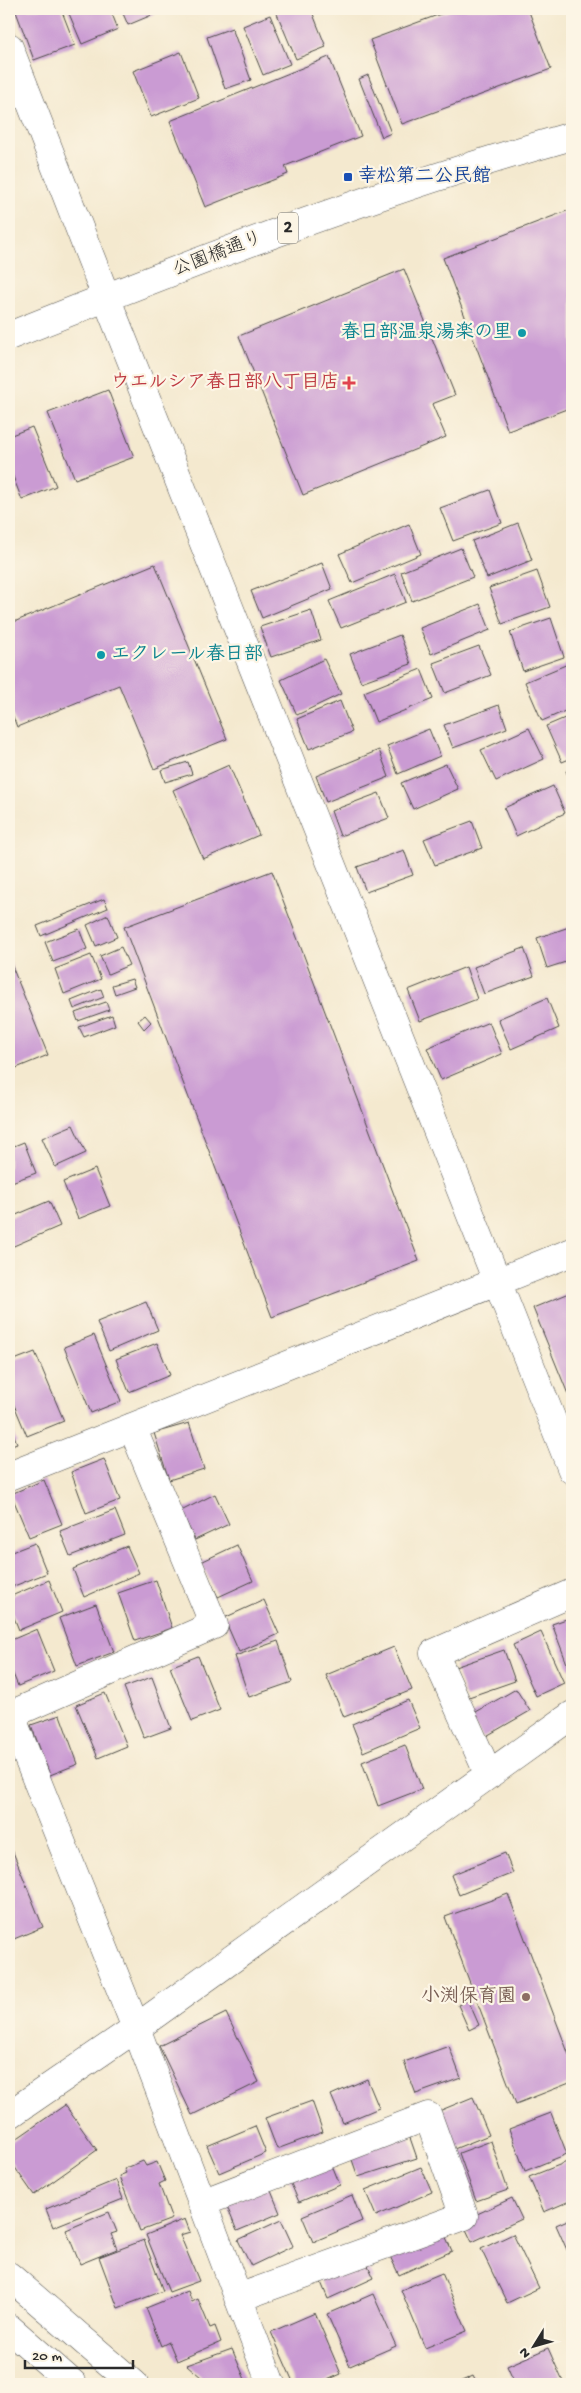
<svg xmlns="http://www.w3.org/2000/svg" width="581" height="2393" font-family="'Gochi Hand','Klee One',sans-serif">
	<rect width="100%" height="100%" fill="#fcf5e5"/>
	<filter id="ink" filterUnits="userSpaceOnUse"><feTurbulence type="fractalNoise" baseFrequency=".02" numOctaves="2"/><feDisplacementMap in="SourceGraphic" scale="10" xChannelSelector="R" yChannelSelector="G"/><feConvolveMatrix kernelMatrix="1 2 1 2 8 2 1 2 1" color-interpolation-filters="sRGB"/></filter>
	<filter id="wash" filterUnits="userSpaceOnUse"><feTurbulence type="fractalNoise" baseFrequency=".0096" numOctaves="4" result="noise"/><feDisplacementMap in="SourceGraphic" scale="20" xChannelSelector="R" yChannelSelector="G"/><feGaussianBlur stdDeviation="1.12" result="paint"/><feColorMatrix in="noise" values="0 0 0 0 0 0 0 0 0 0 0 0 0 0 0 0 0 1.4 0 .05"/><feComposite in="paint" operator="in"/></filter>
	<g filter="url(#wash)">
		<rect width="100%" height="100%" fill="#f4e9cf"/>
		<g id="blocks">
			<!-- building -->
			<path fill="#ca9bd3" d="M15,9H61L75,45L34,60Z
				M67,9H110L118,29L82,44Z
				M121,9H158L159,12L128,25Z
				M275,9H311L326,47L296,59Z
				M454,9H528L551,69L402,124L370,40Z
				M270,15L290,64L263,75L243,26Z
				M232,28L251,80L225,89L207,37Z
				M181,52L199,98L151,117L133,71Z
				M329,57L361,136L285,166L288,174L205,207L170,121Z
				M368,75L391,133L382,137L359,79Z
				M9,105L13,116L9,118Z
				M572,209V407L508,431L443,258Z
				M404,269L455,395L432,404L446,437L303,495L239,336Z
				M108,390L134,457L75,479L48,413Z
				M32,427L56,486L22,500L9,466V436Z
				M490,490L502,523L453,541L440,508Z
				M518,523L532,560L487,578L472,541Z
				M409,524L421,554L352,583L339,554Z
				M461,548L473,577L412,601L401,572Z
				M322,563L332,589L262,618L251,591Z
				M155,564L227,739L154,769L119,685L17,727L9,706V624Z
				M537,571L550,607L502,624L489,588Z
				M395,574L406,602L341,628L329,601Z
				M480,604L490,630L431,654L420,628Z
				M311,610L321,640L271,657L260,627Z
				M551,618L564,657L523,671L510,632Z
				M400,635L411,664L361,682L350,654Z
				M479,646L491,675L445,693L433,663Z
				M324,659L341,694L297,715L281,680Z
				M568,664L572,674V708L542,721L525,682Z
				M421,669L433,699L376,722L364,692Z
				M340,701L352,732L309,749L297,719Z
				M499,705L507,728L453,748L444,725Z
				M572,715V758L562,762L546,726Z
				M529,728L544,759L496,781L481,750Z
				M429,729L440,756L398,774L387,746Z
				M379,750L389,777L326,802L316,776Z
				M188,762L192,774L165,782L161,770Z
				M446,764L458,789L413,809L401,783Z
				M229,765L259,835L203,859L173,790Z
				M572,769V786L566,771Z
				M553,786L565,813L516,836L504,808Z
				M379,793L389,818L340,836L331,811Z
				M472,821L482,848L435,865L424,839Z
				M404,850L413,875L366,892L357,867Z
				M272,871L419,1261L272,1317L124,927Z
				M104,899L108,908L41,936L37,926Z
				M108,915L117,937L96,946L87,925Z
				M572,926V960L547,968L537,938Z
				M79,929L87,949L53,962L45,942Z
				M121,947L129,965L108,974L100,956Z
				M524,948L534,976L484,994L474,967Z
				M91,955L101,979L64,994L55,969Z
				M9,959L48,1055L9,1071Z
				M466,967L477,999L420,1021L408,990Z
				M132,979L135,987L115,994L112,985Z
				M101,989L104,997L74,1009L71,1001Z
				M547,998L559,1028L511,1049L498,1019Z
				M106,1002L109,1010L78,1021L75,1013Z
				M112,1015L115,1025L84,1037L79,1027Z
				M145,1015L151,1022L144,1029L138,1021Z
				M489,1022L502,1054L441,1080L427,1048Z
				M73,1125L86,1153L55,1167L42,1138Z
				M24,1142L36,1173L9,1183V1148Z
				M95,1169L110,1206L78,1219L63,1182Z
				M49,1201L60,1226L9,1248V1218Z
				M572,1292V1404L533,1308Z
				M146,1302L158,1330L109,1351L97,1322Z
				M94,1335L121,1401L91,1413L64,1347Z
				M157,1343L170,1375L129,1392L116,1359Z
				M35,1352L64,1421L27,1436L9,1393V1362Z
				M9,1423L17,1443L9,1446Z
				M189,1423L204,1469L169,1480L154,1433Z
				M104,1459L120,1500L86,1513L71,1472Z
				M44,1480L62,1524L29,1537L11,1494Z
				M215,1494L229,1524L195,1540L181,1511Z
				M115,1510L125,1535L70,1556L60,1531Z
				M35,1543L47,1573L9,1588V1553Z
				M237,1545L253,1581L218,1597L201,1562Z
				M127,1546L139,1573L84,1597L73,1569Z
				M49,1580L62,1612L19,1630L9,1605V1597Z
				M156,1580L172,1628L135,1641L118,1593Z
				M264,1600L279,1634L239,1652L224,1618Z
				M96,1604L114,1652L77,1666L59,1618Z
				M572,1617V1668L569,1669L552,1624Z
				M37,1629L54,1671L18,1686L9,1664V1641Z
				M541,1632L564,1683L536,1696L513,1645Z
				M278,1641L292,1682L249,1697L235,1656Z
				M394,1647L412,1690L344,1717L326,1675Z
				M504,1650L515,1681L466,1698L455,1667Z
				M198,1656L220,1710L192,1721L170,1667Z
				M152,1677L171,1728L144,1738L124,1687Z
				M516,1689L530,1711L483,1738L469,1716Z
				M105,1693L127,1746L98,1758L76,1705Z
				M408,1700L420,1728L363,1752L352,1724Z
				M60,1715L78,1764L50,1775L31,1725Z
				M405,1745L422,1789L378,1806L362,1762Z
				M9,1842L43,1927L9,1941Z
				M505,1853L513,1873L459,1895L451,1875Z
				M508,1894L572,2063V2082L516,2104L445,1917Z
				M468,2000L479,2025L469,2030L458,2005Z
				M226,2013L259,2082L192,2115L159,2046Z
				M449,2046L461,2078L416,2094L404,2062Z
				M367,2079L379,2108L343,2123L331,2095Z
				M473,2097L489,2135L454,2149L439,2111Z
				M312,2101L323,2132L277,2149L265,2118Z
				M65,2105L97,2150L34,2195L9,2159V2144Z
				M551,2113L567,2154L525,2171L509,2129Z
				M255,2126L266,2153L219,2173L207,2146Z
				M409,2135L417,2158L358,2177L350,2154Z
				M491,2141L508,2190L476,2201L459,2153Z
				M330,2160L340,2185L299,2202L288,2177Z
				M572,2160V2200L544,2212L529,2177Z
				M143,2161L146,2166L157,2162L165,2181L159,2184L172,2219L140,2231L119,2176L126,2173L124,2169Z
				M421,2167L432,2192L376,2216L365,2190Z
				M116,2180L123,2199L53,2227L46,2209Z
				M269,2186L280,2213L237,2231L226,2204Z
				M352,2195L362,2221L313,2242L302,2216Z
				M512,2198L522,2219L472,2242L462,2221Z
				M109,2212L117,2232L111,2234L117,2249L80,2264L66,2230Z
				M572,2218V2258L571,2259L556,2225Z
				M185,2219L190,2232L180,2235L199,2281L169,2292L146,2235Z
				M281,2220L293,2246L251,2266L238,2240Z
				M441,2226L452,2251L399,2275L387,2250Z
				M513,2234L539,2288L507,2303L481,2249Z
				M144,2240L163,2291L118,2308L99,2257Z
				M363,2255L374,2278L328,2299L318,2275Z
				M442,2273L467,2331L425,2348L401,2290Z
				M188,2291L192,2302L198,2299L210,2328L215,2326L221,2342L177,2361L169,2342L161,2346L146,2308Z
				M373,2294L396,2346L350,2366L327,2314Z
				M315,2313L341,2374L318,2384H294L271,2332Z
				M548,2348L564,2384H515L507,2366Z
				M232,2349L247,2384H209L187,2365Z
				M473,2376L477,2384H455Z"/>
		</g>
	</g>
	<g filter="url(#ink)">
		<use href="#blocks" fill-opacity="0" stroke="#494844" stroke-width="1"/>
		<g fill="none" stroke-linecap="round" stroke-linejoin="round">
			<!-- street casing -->
			<g stroke="#494844" stroke-width="29">
				<path id="street" d="M9,47L106,297L572,1470
					M9,1476L572,1252
					M9,1711L136,2028L271,2384
					M10,1715L214,1625L132,1427
					M489,1775L434,1653L572,1593
					M9,2115L136,2028L572,1715
					M202,2203L428,2116L464,2216L238,2298"/>
			</g>
			<!-- primary casing -->
			<g stroke="#494844" stroke-width="29">
				<path id="primary" d="M9,336C194,262 380,190 572,136"/>
			</g>
			<!-- highway casing -->
			<g stroke="#494844" stroke-width="29">
				<path id="highway" d="M9,2276L134,2384
					M9,2328L73,2384"/>
			</g>
			<!-- street -->
			<use href="#street" stroke="#fff" stroke-width="28"/>
			<!-- primary -->
			<use href="#primary" stroke="#fff" stroke-width="28"/>
			<!-- highway -->
			<use href="#highway" stroke="#fff" stroke-width="28"/>
		</g>
	</g>
	<!-- markers -->
	<rect fill="#1a4fb4" stroke="#fcf5e5" stroke-width="2" x="343" y="172" width="10" height="10" rx="2.5"/>
	<g fill="#0f9aa8" stroke="#fcf5e5" stroke-width="2">
		<circle cx="522" cy="333" r="5"/>
		<circle cx="101" cy="655" r="5"/>
	</g>
	<path fill="#e0444e" stroke="#fcf5e5" stroke-width="2" d="M346.5 375.5h5v5h5v5h-5v5h-5v-5h-5v-5h5z"/>
	<circle fill="#8d6e63" stroke="#fcf5e5" stroke-width="2" cx="526" cy="1997" r="5"/>
	<g text-anchor="middle" dominant-baseline="central" stroke-width="4.5" stroke-linejoin="round" paint-order="stroke">
		<!-- shield labels -->
		<rect fill="#fcf5e5" stroke="#6a6863" stroke-width="1" x="278" y="212.5" width="20" height="31" rx="4"/>
		<g font-size="18" font-weight="bold" fill="#2b2b2b">
			<text x="288" y="228">2</text>
		</g>
		<!-- transit labels -->
		<g font-size="19" font-weight="bold" fill="#164399" stroke="#fcf5e5" text-anchor="start">
			<text x="358" y="177">幸松第二公民館</text>
		</g>
		<!-- street labels -->
		<g font-size="19" fill="#2b2b2b" stroke="#fcf5e5">
			<text transform="translate(218 255) rotate(-21)">公園橋通り</text>
		</g>
		<!-- culture labels -->
		<g font-size="19" font-weight="bold" fill="#0d838f" stroke="#fcf5e5" text-anchor="end">
			<text x="512" y="333">春日部温泉湯楽の里</text>
			<text x="111" y="655" text-anchor="start">エクレール春日部</text>
		</g>
		<!-- health labels -->
		<g font-size="19" font-weight="bold" fill="#be3a42" stroke="#fcf5e5" text-anchor="end">
			<text x="339" y="383">ウエルシア春日部八丁目店</text>
		</g>
		<!-- education labels -->
		<g font-size="19" font-weight="bold" fill="#785e54" stroke="#fcf5e5" text-anchor="end">
			<text x="516" y="1997">小渕保育園</text>
		</g>
	</g>
	<!-- margin -->
	<rect width="581" height="2393" fill="none" stroke="#fcf5e5" stroke-width="30"/>
	<!-- north arrow -->
	<g transform="translate(534 2346) rotate(233)" stroke="#fcf5e5" stroke-width="4" paint-order="stroke">
	<path d="M0-4L9 19L0 12L-9 19Z" fill="#2b2b2b"/>
	<text y="-8" font-size="14" font-weight="bold" text-anchor="middle" fill="#2b2b2b">N</text>
	</g>
	<!-- scale -->
	<path d="M25 2360v8h108v-8" fill="none" stroke="#2b2b2b" stroke-width="2.5"/>
	<text x="32" y="2360" font-size="15" fill="#2b2b2b" stroke="#fcf5e5" stroke-width="4" paint-order="stroke">20 m</text>
</svg>
